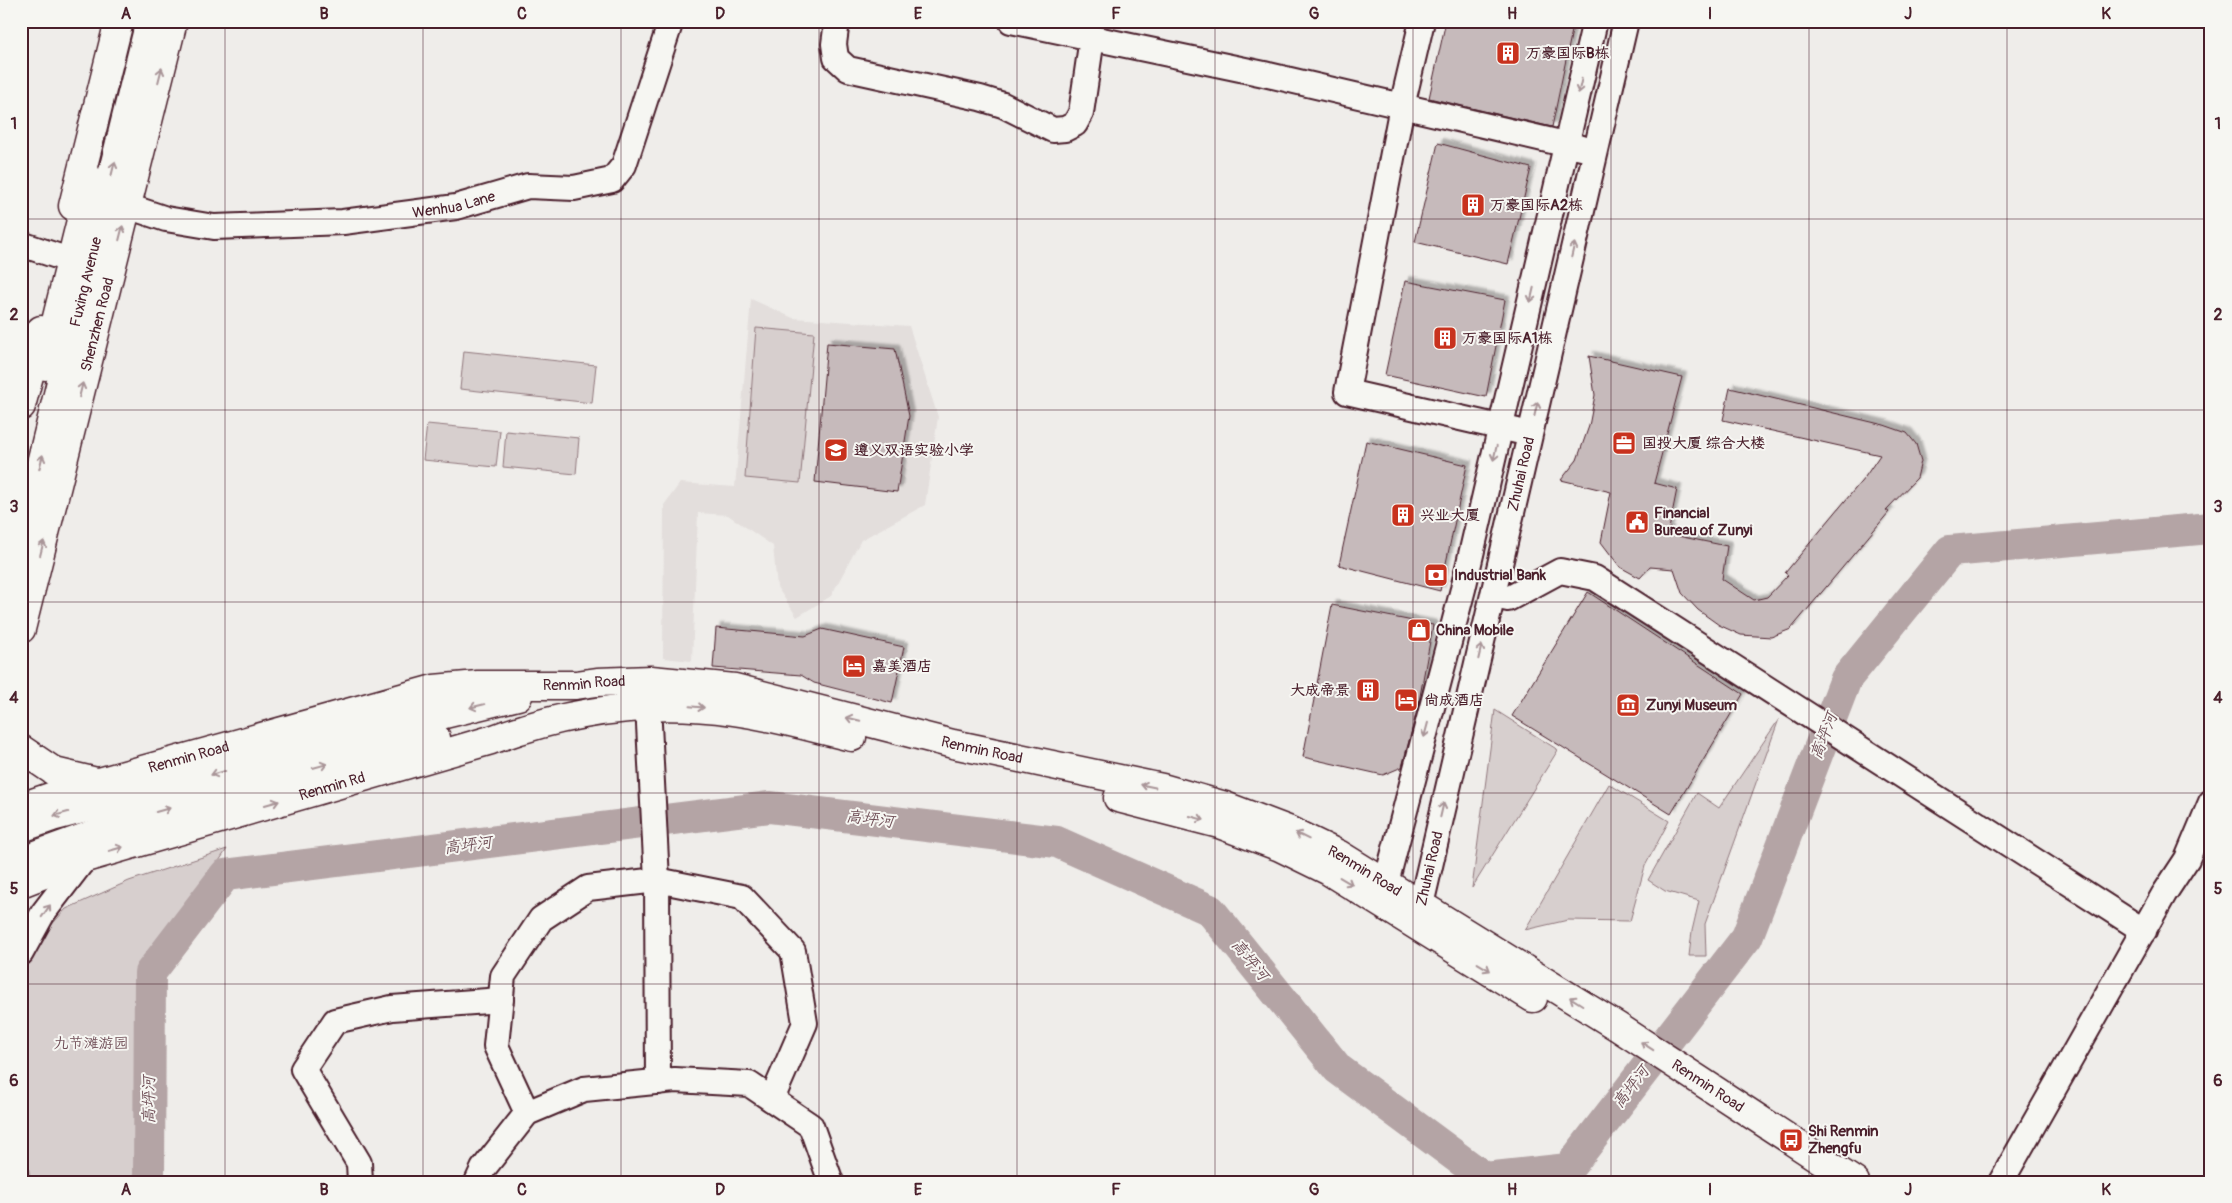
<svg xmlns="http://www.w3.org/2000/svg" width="2232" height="1203" font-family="Pangolin,'LXGW WenKai TC',sans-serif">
	<defs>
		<filter id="shadow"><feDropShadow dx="4.5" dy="-4.5" stdDeviation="1" flood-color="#0004"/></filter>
	</defs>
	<rect width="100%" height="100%" fill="#efedea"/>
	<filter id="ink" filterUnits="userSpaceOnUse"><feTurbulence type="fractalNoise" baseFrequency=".02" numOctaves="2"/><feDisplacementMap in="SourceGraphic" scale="10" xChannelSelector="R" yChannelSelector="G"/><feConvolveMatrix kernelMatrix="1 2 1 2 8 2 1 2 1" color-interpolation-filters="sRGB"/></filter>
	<g filter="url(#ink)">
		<!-- built -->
		<path fill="#e3dedc" d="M751,299L793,318L909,326L938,417L925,505L861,540L831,596L797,617L777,587L773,546L728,515L698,513L692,661L663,658L664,505L680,483L735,487Z"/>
		<!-- green -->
		<path fill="#d7cfce" stroke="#90777c" d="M756,328L814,333L800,483L745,478Z
			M464,351L596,365L592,403L460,389Z
			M427,424L500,431L496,467L423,460Z
			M506,431L579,438L576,474L503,467Z
			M1495,710L1558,750L1472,888Z
			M1779,719L1705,924L1706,956H1689L1692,931L1699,901L1665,891L1648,880L1697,793L1719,808Z
			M1609,784L1669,821L1645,866L1630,921L1568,920L1525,930Z
			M227,849L196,896L170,947L160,990L159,1182H31L21,1130V977L24,965L45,932L66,909L129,881Z"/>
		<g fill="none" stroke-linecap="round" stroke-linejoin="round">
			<!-- river -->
			<path stroke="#b4a4a5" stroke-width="32" d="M149,1182L150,973L225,875L770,807L1057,842L1210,910L1338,1069L1485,1178L1568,1169L1747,937L1846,679L1950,551L2211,528"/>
		</g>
		<!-- building -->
		<path fill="#c6babb" stroke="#4a1f2b" filter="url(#shadow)" d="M1446,21H1574L1552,127L1429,98Z
			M1438,143L1531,168L1508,264L1415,242Z
			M1405,281L1505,300L1486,397L1385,375Z
			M827,343L895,349L909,416L897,492L815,482Z
			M1589,356L1682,377L1654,483L1677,489L1668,534L1727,546L1722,579L1754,600L1767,597L1788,575L1785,573L1865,477L1880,455L1723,420L1730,388L1884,425L1907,433L1916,444L1921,461L1917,478L1886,510L1889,512L1791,629L1771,637L1741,635L1719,625L1698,610L1682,593L1674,569L1650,567L1640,578L1620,567L1601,542L1611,492L1561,480L1577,460L1589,426L1595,395Z
			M1366,441L1467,465L1440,591L1339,565Z
			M1588,592L1743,694L1671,814L1512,716Z
			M1332,605L1433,625L1418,707L1402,767L1383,775L1303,757Z
			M716,628L805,636L822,629L904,647L892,703L814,683L801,675L713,668Z"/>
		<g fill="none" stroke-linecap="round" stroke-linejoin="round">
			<!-- minor casing -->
			<g stroke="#4a1f2b" stroke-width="28">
				<g id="minor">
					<path d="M837,21L834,44L836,58L848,69L980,98L1003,105L1053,130L1065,129L1075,124L1081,113L1092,38"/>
					<path d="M1011,21L1264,74L1582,148"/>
					<path d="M1422,21L1402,106L1347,392L1517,431"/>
					<path id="s1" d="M127,206L166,219L214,227L343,222L456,207L528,186L574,188L612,180L624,165L671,21"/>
					<path d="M21,244L60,257"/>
					<path d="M1493,596L1508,599L1560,571L1595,578L2144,931"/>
					<path d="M650,690L648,705L657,880L658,1082"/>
					<path d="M1376,899L1386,883L1463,589L1595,21"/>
					<path id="s2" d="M1417,922L1626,21"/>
					<path d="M21,953L43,913L85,858"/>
					<path d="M527,1113L496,1046L503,976L541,919L588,888L657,880L742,897L793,951L805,1023L772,1099"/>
					<path d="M360,1182L359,1163L303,1069L335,1021L392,1008L501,1000"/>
					<path d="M477,1182L483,1169L527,1113L584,1089L675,1080L749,1084L811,1126L831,1182"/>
					<path d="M2001,1182L2164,894L2187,859L2211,802"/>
				</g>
			</g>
			<!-- major casing -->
			<g stroke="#4a1f2b" stroke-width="31">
				<g id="major">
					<path d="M73,206L119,21"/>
					<path d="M21,406L41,330"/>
					<path id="s3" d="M21,629L173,21"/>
					<path d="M21,749L55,772L97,782"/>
					<path d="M1118,798L1219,824L1280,847L1329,871L1533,998"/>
					<path id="s4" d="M21,807L74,789L434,689L478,685H576L597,682L651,680L735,688L953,744L1162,788L1225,806L1288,830L1338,854L1618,1027L1855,1182"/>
					<path d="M21,828L52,817L404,724L518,696"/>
					<path d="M21,867L39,854L150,814L375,750L436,738"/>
					<path id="s5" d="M21,883L85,858L491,740C568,711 651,699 733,711C773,716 813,728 852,737"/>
				</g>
			</g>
			<!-- highway casing -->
			<g stroke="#4a1f2b" stroke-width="31">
				<g id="highway">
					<path d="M45,366L91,180"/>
					<path id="s6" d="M21,544L150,21"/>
				</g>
			</g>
			<!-- minor -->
			<use href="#minor" stroke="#f6f6f2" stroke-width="24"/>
			<!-- major -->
			<use href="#major" stroke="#f6f6f2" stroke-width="28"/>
			<!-- highway -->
			<use href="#highway" stroke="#f6f6f2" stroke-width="28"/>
		</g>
		<!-- one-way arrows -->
		<defs><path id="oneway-shaft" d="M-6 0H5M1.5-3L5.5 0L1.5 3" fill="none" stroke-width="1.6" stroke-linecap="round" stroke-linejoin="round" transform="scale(1.25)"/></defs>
		<g stroke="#a99598">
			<use href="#oneway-shaft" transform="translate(160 75) rotate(-76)"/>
			<use href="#oneway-shaft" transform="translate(1580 86) rotate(103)"/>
			<use href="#oneway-shaft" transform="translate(113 169) rotate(-76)"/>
			<use href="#oneway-shaft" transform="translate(121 233) rotate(-76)"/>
			<use href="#oneway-shaft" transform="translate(1573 250) rotate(-77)"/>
			<use href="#oneway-shaft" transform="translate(1532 295) rotate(103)"/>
			<use href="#oneway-shaft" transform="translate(81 390) rotate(-76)"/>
			<use href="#oneway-shaft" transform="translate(1536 409) rotate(-77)"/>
			<use href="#oneway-shaft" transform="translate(1495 453) rotate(103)"/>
			<use href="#oneway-shaft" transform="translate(41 462) rotate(-76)"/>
			<use href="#oneway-shaft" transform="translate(42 548) rotate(-76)"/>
			<use href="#oneway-shaft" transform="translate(1480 652) rotate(-77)"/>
			<use href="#oneway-shaft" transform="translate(477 706) rotate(166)"/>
			<use href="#oneway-shaft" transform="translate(697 707) rotate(5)"/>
			<use href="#oneway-shaft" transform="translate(853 719) rotate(-166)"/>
			<use href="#oneway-shaft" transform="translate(1426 730) rotate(105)"/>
			<use href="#oneway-shaft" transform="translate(320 766) rotate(-15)"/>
			<use href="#oneway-shaft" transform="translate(218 773) rotate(165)"/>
			<use href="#oneway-shaft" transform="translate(1148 786) rotate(-168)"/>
			<use href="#oneway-shaft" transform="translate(272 803) rotate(-16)"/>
			<use href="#oneway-shaft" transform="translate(163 810) rotate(-16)"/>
			<use href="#oneway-shaft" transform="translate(1442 810) rotate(-77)"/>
			<use href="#oneway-shaft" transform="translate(61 814) rotate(165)"/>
			<use href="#oneway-shaft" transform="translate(1197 818) rotate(15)"/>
			<use href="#oneway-shaft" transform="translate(1302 836) rotate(-154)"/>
			<use href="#oneway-shaft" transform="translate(116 849) rotate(-16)"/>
			<use href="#oneway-shaft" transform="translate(1346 881) rotate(31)"/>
			<use href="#oneway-shaft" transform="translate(46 911) rotate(-55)"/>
			<use href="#oneway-shaft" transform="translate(1484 967) rotate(31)"/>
			<use href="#oneway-shaft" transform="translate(1576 1001) rotate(-148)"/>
			<use href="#oneway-shaft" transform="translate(1647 1046) rotate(-147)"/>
		</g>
	</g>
	<!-- grid -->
	<path fill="none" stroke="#4a1f2b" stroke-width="1" stroke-opacity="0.55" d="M225,21V1182M423,21V1182M621,21V1182M819,21V1182M1017,21V1182M1215,21V1182M1413,21V1182M1611,21V1182M1809,21V1182M2007,21V1182M21,219H2211M21,410H2211M21,602H2211M21,793H2211M21,984H2211"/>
	<!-- icons -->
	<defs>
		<g id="building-square" transform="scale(1.25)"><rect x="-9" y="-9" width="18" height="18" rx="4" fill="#c8321e" stroke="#f6f6f2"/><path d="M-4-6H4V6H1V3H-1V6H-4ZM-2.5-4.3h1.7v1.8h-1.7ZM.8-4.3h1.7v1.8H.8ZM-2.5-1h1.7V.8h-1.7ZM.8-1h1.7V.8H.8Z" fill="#fff"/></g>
		<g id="office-square" transform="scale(1.25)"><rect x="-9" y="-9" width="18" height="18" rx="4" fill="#c8321e" stroke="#f6f6f2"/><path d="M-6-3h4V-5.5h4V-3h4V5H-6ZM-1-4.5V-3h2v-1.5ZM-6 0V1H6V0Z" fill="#fff"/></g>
		<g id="school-square" transform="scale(1.25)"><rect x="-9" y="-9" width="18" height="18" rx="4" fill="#c8321e" stroke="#f6f6f2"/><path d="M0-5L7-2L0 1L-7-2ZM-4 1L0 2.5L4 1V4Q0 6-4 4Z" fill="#fff"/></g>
		<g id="civic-square" transform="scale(1.25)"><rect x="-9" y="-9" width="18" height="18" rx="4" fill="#c8321e" stroke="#f6f6f2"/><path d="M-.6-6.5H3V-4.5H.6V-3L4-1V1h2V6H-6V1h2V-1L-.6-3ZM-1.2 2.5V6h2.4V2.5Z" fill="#fff"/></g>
		<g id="bank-square" transform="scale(1.25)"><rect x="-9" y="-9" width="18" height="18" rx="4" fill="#c8321e" stroke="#f6f6f2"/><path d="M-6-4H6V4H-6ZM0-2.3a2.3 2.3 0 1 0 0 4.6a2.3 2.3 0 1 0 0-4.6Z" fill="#fff"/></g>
		<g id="shop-square" transform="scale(1.25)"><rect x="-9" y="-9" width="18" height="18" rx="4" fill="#c8321e" stroke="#f6f6f2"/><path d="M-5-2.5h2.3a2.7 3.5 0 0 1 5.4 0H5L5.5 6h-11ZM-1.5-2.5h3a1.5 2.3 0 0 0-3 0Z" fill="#fff"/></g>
		<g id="hotel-square" transform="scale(1.25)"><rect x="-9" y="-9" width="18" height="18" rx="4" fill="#c8321e" stroke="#f6f6f2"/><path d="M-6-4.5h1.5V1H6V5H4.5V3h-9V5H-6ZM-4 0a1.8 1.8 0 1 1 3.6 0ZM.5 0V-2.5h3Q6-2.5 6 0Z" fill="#fff"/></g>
		<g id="museum-square" transform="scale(1.25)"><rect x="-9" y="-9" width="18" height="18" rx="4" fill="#c8321e" stroke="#f6f6f2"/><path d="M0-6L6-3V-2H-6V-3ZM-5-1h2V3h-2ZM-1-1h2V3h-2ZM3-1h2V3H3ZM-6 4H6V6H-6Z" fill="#fff"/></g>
		<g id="bus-square" transform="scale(1.25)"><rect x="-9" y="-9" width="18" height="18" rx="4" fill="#c8321e" stroke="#f6f6f2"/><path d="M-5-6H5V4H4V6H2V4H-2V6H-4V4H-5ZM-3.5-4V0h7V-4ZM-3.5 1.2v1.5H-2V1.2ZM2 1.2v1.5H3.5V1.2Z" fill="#fff"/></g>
	</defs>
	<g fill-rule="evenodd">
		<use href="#building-square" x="1508" y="53"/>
		<use href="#building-square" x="1473" y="205"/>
		<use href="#building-square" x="1445" y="338"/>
		<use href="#office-square" x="1624" y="443"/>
		<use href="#school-square" x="836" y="450"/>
		<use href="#building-square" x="1403" y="515"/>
		<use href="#civic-square" x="1637" y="522"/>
		<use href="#bank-square" x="1436" y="575"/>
		<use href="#shop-square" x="1419" y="630"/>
		<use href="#hotel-square" x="854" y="666"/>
		<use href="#building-square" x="1368" y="690"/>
		<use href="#hotel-square" x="1406" y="700"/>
		<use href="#museum-square" x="1628" y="705"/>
		<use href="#bus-square" x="1791" y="1140"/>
	</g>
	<g text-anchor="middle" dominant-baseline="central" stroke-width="4" stroke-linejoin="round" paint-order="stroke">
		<!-- poi labels -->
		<g font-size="15" font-weight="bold" fill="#4a1f2b" stroke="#f6f6f2" text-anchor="start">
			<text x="1526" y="53">万豪国际B栋</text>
			<text x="1490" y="205">万豪国际A2栋</text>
			<text x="1462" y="338">万豪国际A1栋</text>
			<text x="1642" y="443">国投大厦 综合大楼</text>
			<text x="854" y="450">遵义双语实验小学</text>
			<text x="1654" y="513">Financial<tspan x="1654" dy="17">Bureau of Zunyi</tspan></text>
			<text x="1420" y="515">兴业大厦</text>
			<text x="1454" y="575">Industrial Bank</text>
			<text x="1436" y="630">China Mobile</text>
			<text x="872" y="666">嘉美酒店</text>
			<text x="1350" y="690" text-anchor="end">大成帝景</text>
			<text x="1424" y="700">尚成酒店</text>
			<text x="1646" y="705">Zunyi Museum</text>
			<text x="1808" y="1131">Shi Renmin<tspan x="1808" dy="17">Zhengfu</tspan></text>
		</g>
		<!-- street labels -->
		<g font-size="15" fill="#4a1f2b" stroke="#f6f6f2">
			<text stroke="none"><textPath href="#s1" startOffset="331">Wenhua Lane</textPath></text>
			<text stroke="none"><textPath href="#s6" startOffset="270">Fuxing Avenue</textPath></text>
			<text stroke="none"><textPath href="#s3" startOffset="314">Shenzhen Road</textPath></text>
			<text stroke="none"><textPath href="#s2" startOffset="460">Zhuhai Road</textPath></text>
			<text stroke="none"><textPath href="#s4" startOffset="580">Renmin Road</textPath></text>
			<text stroke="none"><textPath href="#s4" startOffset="986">Renmin Road</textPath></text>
			<text stroke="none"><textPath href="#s4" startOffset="175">Renmin Road</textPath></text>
			<text stroke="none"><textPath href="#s5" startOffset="326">Renmin Rd</textPath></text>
			<text stroke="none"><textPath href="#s2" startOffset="55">Zhuhai Road</textPath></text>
			<text stroke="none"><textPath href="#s4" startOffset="1390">Renmin Road</textPath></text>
			<text stroke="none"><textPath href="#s4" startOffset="1795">Renmin Road</textPath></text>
		</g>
		<!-- park labels -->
		<g font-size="15" fill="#6d4b54" stroke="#f6f6f2">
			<text x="91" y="1043">九节滩游园</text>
		</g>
		<!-- water labels -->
		<g font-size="16" font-style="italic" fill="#6f4e56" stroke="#f6f6f2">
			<text transform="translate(1824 736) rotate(-69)">高坪河</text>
			<text transform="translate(870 819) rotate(7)">高坪河</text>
			<text transform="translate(468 845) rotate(-7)">高坪河</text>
			<text transform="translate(1250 960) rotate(51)">高坪河</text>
			<text transform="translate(1631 1087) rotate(-52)">高坪河</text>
			<text transform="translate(149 1100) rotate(-90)">高坪河</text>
		</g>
	</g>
	<!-- margin -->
	<rect width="2232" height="1203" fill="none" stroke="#f6f6f2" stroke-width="55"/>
	<rect x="28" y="28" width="2176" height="1148" fill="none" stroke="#4a1f2b" stroke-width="2"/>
	<g font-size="16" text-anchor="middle" font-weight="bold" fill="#4a1f2b">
		<text x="126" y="19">A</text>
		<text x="324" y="19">B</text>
		<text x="522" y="19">C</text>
		<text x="720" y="19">D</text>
		<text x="918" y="19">E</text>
		<text x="1116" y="19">F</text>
		<text x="1314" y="19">G</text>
		<text x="1512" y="19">H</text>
		<text x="1710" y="19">I</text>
		<text x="1908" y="19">J</text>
		<text x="2106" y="19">K</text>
		<text x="14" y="129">1</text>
		<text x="2218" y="129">1</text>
		<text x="14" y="320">2</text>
		<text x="2218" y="320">2</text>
		<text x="14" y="512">3</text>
		<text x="2218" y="512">3</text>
		<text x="14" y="703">4</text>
		<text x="2218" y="703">4</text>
		<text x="14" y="894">5</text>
		<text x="2218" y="894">5</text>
		<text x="14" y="1086">6</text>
		<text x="2218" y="1086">6</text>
		<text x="126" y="1195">A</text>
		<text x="324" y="1195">B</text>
		<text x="522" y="1195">C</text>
		<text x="720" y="1195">D</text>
		<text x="918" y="1195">E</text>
		<text x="1116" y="1195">F</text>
		<text x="1314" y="1195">G</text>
		<text x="1512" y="1195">H</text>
		<text x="1710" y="1195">I</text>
		<text x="1908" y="1195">J</text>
		<text x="2106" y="1195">K</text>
	</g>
</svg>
